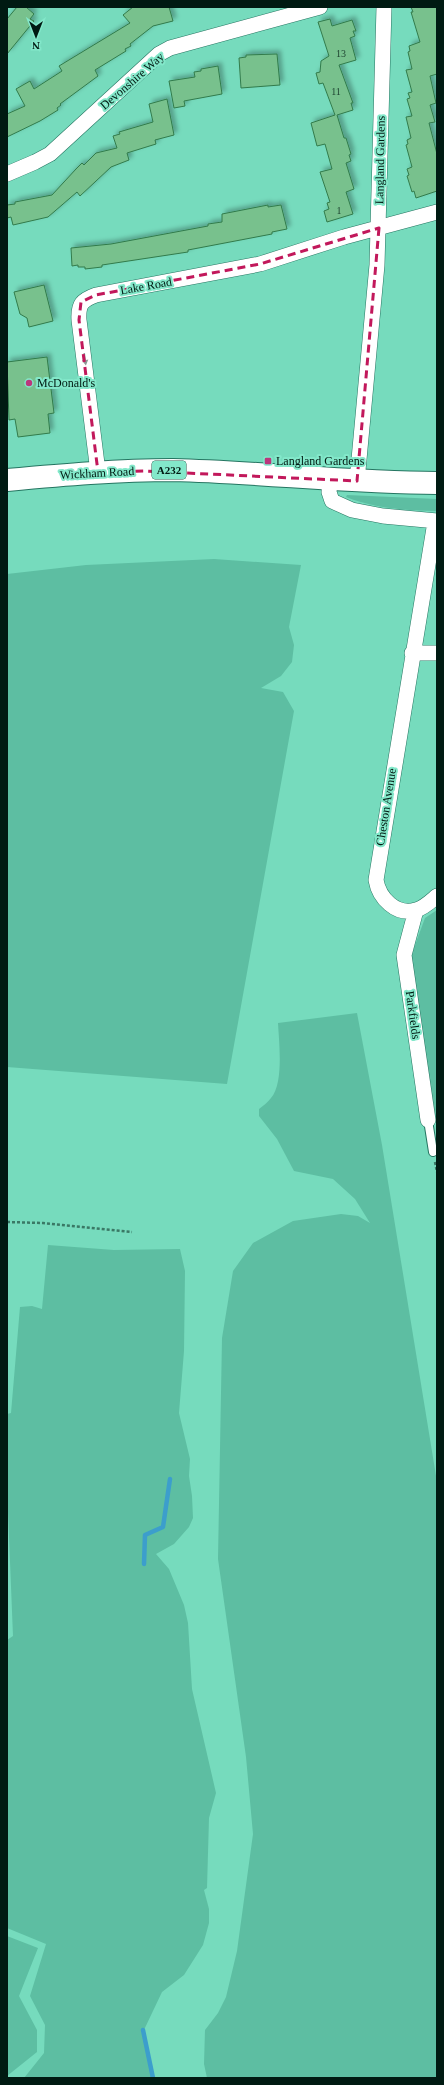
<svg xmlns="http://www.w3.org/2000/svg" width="444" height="2085" font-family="'Times New Roman',serif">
	<defs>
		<filter id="shadow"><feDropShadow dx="3.5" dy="-3.5" stdDeviation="2" flood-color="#0004"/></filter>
	</defs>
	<rect width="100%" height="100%" fill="#76dbbd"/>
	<!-- green -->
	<path fill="#5dbea2" d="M347,495L437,499V511C408,511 373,508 346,497Z
		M214,559L301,565L289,627L294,645L292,662L281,676L261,688L283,692L294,711L227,1084L7,1067V574L86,565Z
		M437,910V1130L411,956L425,918Z
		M357,1013L382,1145L437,1482V2078H207L204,2064L205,2030L218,2013L226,1997L237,1951L253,1834L246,1757L218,1559L222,1338L233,1271L253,1243L293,1221L341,1214L358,1216L370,1223L355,1199L333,1179L294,1171L277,1139L259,1116V1109C263,1106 268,1102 271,1098C284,1083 279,1042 278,1023Z
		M48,1245L114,1250L180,1249L185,1271L184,1351L179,1413L190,1459L189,1476L192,1496L193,1518L189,1527L174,1544L156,1554L169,1569L184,1605L188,1623L192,1689L216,1793L209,1818L207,1888L204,1890L209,1909V1923L203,1945L184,1975L162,1992L143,2032L153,2078H24L44,2053L45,2025L30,1996L46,1944L7,1928V1640L13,1636L7,1487V1414L11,1413L20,1307L32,1306L42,1309Z
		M7,1936L38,1948L19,1996L37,2030V2052L7,2076Z"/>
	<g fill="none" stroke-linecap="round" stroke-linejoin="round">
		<!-- stream -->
		<path stroke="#3c9ecc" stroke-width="4.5" d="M144,1564L145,1535L163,1527L170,1479
			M143,2030L153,2078"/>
	</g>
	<!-- building -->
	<path fill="#78c18d" stroke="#327b4b" filter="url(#shadow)" d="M17,7H26L34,14L30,19L34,21L7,54V19Z
		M133,7H169L173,21L153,26L130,44L131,46L125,49L126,51L95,70L98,76L60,104L61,105L57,108L58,110L40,121L7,137V114L25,106L16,89L30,81L34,89L62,71L59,66L130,23L123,15Z
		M411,7H437V74L430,76L436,103L430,105L435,122L429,123L437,154V191L416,198L414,191L412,192L407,176L409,175L407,169L412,167L406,145L408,144L407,140L411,138L406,117L412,116L407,99L410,98L408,93L412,92L406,70L412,69L408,52L410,51L409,46L420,42L411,12H413Z
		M330,19L332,26L352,20L356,31H353L355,36L350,38L356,60L339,65L353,103H351L353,110L337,115L344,138H346L351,154L349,155L351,161L346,163L354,189L346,192L353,214L327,222L324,211L329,209L327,203L330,202L320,172L332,169L325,144L317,146L311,123L335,115L323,83L319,84L316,73L320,72L321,61L329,56L318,22Z
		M277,54L280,85L241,88L239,58L246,57V55Z
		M218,66L222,94L184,101L185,106L174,108L169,81L195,77L194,72L201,71V69Z
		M167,99L174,135L155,140L156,144L127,153L129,160L111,167L80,196L77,192L48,217L13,225L11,217L7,218V205L15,204V202L52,195L76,169L82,163L84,165L96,153L117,148L113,136L120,134L119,132L153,122L149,104Z
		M268,205V207L281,205L287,229L272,232V234L188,250V252L102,265V267L85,269V267H78V265L72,266L71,248L111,244L208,226V224L222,222V214Z
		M44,285L53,321L29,327L27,318L20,314L14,292Z
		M47,357L54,413L48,414L50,433L18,437L15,419L9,420L7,362Z"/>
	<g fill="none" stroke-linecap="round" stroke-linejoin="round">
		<!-- service casing -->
		<g stroke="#257561" stroke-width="10">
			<path id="service" d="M428,1120L433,1152"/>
		</g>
		<!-- minor casing -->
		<g stroke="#257561" stroke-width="16">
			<path id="minor" d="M7,174L35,162L50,154L159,54L170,48L320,7
				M98,472L79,320C78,304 82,300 96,295L260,264L344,237L437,212
				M330,480L329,492L332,501L352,510L383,516L437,521
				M357,481L377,265L384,7
				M435,522L376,880C379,898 396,916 416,910C424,908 431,901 437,896
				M412,653H437
				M416,910L404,955L428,1120"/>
		</g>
		<!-- trunk casing -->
		<g stroke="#257561" stroke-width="24">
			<path id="trunk" d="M7,480C62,475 118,470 173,470C261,472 349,483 437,483"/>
		</g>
		<!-- path -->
		<path stroke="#3a7865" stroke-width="2.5" stroke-dasharray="3 2" stroke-linecap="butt" d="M435,1162L437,1172
			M7,1222L43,1223L132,1232"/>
		<!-- service -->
		<use href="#service" stroke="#fff" stroke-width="8"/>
		<!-- minor -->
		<use href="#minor" stroke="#fff" stroke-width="15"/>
		<!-- trunk -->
		<use href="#trunk" stroke="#fff" stroke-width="22"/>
	</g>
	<!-- one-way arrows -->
	<defs><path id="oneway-solid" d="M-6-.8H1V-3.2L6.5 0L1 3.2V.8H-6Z"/></defs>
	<use fill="#8c9894" href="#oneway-solid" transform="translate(85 359) rotate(82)"/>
	<!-- marked area -->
	<path fill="none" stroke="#c2185b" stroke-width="3" stroke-dasharray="8 5" stroke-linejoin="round" d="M379,228L357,481L144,471L98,472L79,320L81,302L96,295L260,264Z"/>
	<!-- markers -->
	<g fill="#bb377c" stroke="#83e8ca" stroke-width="1.5">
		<circle cx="29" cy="383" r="4"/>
		<rect x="264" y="457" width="8" height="8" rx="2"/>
	</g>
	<g text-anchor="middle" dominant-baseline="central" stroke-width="4" stroke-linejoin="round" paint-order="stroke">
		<!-- number labels -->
		<g font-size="10" fill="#1e4431">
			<text x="341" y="53">13</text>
			<text x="336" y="91">11</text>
			<text x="339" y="210">1</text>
		</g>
		<!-- shield labels -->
		<rect fill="#83e8ca" stroke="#275849" stroke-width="1" x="152" y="461" width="34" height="18" rx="3"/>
		<g font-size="11" font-weight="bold" fill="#001a12">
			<text x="169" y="470">A232</text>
		</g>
		<!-- street labels -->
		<g font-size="12" fill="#001a12" stroke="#83e8ca">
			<text transform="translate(132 81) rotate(-41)">Devonshire Way</text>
			<text transform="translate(380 160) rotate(-89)">Langland Gardens</text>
			<text transform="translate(146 286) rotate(-10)">Lake Road</text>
			<text transform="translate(97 473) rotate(-3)">Wickham Road</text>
			<text transform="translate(386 807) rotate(-81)">Cheston Avenue</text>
			<text transform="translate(413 1015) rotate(82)">Parkfields</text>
		</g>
		<!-- poi labels -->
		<g font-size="12" fill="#001a12" stroke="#83e8ca" text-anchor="start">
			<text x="37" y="383">McDonald's</text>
			<text x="276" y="461">Langland Gardens</text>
		</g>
	</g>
	<!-- border -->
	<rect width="444" height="2085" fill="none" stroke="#001a12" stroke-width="16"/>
	<!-- north arrow -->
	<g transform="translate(36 36) rotate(180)" stroke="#83e8ca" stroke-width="3" paint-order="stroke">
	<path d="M0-3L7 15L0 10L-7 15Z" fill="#001a12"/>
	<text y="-6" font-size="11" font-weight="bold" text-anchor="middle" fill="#001a12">N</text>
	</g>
</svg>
